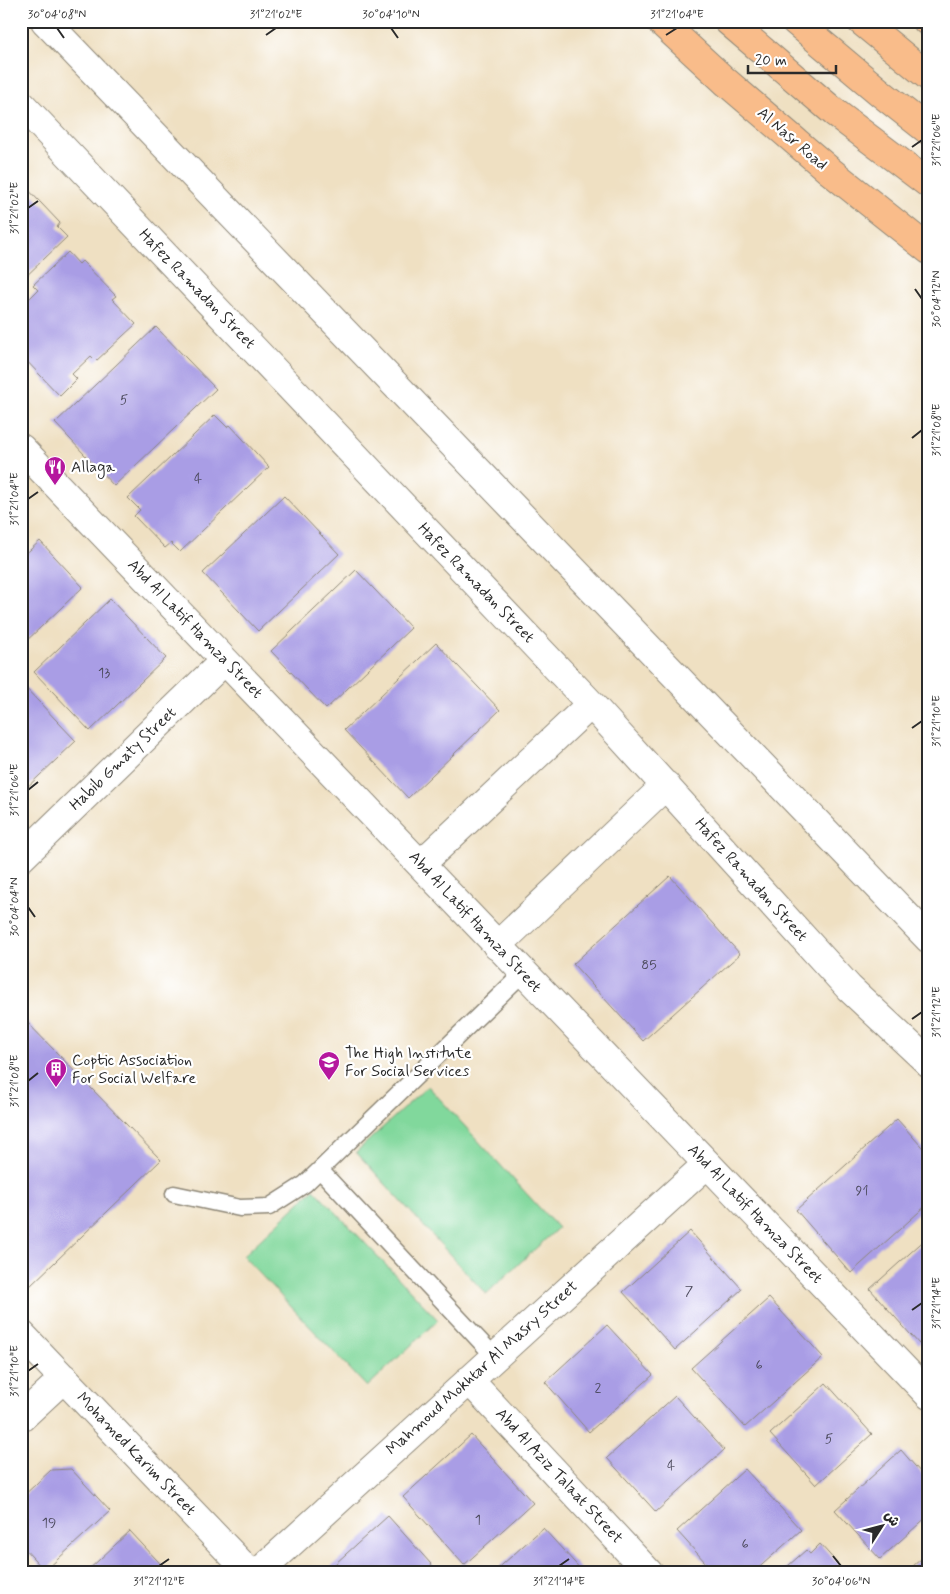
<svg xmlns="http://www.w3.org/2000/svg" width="950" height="1594" font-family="Mynerve,'Playpen Sans Arabic',sans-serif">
	<rect width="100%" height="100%" fill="#fff"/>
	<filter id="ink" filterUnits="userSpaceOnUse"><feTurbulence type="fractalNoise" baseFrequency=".02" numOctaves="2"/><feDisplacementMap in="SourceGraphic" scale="10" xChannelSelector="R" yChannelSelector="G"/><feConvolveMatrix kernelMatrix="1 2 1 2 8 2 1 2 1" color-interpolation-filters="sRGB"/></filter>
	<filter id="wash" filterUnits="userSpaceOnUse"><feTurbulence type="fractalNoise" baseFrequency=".0096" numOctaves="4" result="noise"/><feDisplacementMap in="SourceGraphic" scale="20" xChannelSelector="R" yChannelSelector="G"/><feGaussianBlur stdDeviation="1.12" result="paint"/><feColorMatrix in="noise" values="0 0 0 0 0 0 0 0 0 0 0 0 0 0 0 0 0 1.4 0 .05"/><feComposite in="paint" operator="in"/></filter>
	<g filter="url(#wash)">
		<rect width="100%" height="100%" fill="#efe0c2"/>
		<!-- garden -->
		<path fill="#81d89c" stroke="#568264" d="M428,1086L558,1228L486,1294L356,1152Z
			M314,1189L438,1320L367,1387L243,1256Z"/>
		<g id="blocks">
			<!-- building -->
			<path fill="#a99de5" d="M21,182L60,223L57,227L67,237L21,281Z
				M68,252L79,264L82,261L116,296L112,299L136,324L96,361L91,356L72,374L77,379L60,396L21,355V307L38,290L33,285Z
				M156,327L216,389L114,486L55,423Z
				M215,415L227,427L230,425L269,467L180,552L171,543L165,548L134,516L140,510L128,498Z
				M284,496L339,554L258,631L203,573Z
				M40,541L83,587L21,646V558Z
				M356,570L411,628L326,709L271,651Z
				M110,599L166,658L90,731L34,672Z
				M436,643L500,710L408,798L344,730Z
				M21,683L76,741L21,793Z
				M670,876L740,954L643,1041L573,964Z
				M21,1016L161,1160L29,1287L21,1279Z
				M897,1119L929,1155V1203L851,1273L796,1210Z
				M690,1231L742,1289L675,1350L623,1292Z
				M929,1236V1336L919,1344L870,1289Z
				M769,1298L823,1357L745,1427L691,1368Z
				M607,1325L653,1375L589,1432L545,1382Z
				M826,1383L872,1434L816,1485L770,1434Z
				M675,1396L724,1450L656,1512L607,1458Z
				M471,1435L533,1503L464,1565L403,1497Z
				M901,1450L929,1482V1515L880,1559L835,1510Z
				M71,1469L110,1511L45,1571L21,1545V1498L51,1470Z
				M745,1469L801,1530L753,1573H715L677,1531Z
				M388,1516L439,1573H325Z
				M543,1528L584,1573H493Z
				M130,1531L169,1573H85Z
				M820,1544L846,1573H780L806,1550L810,1554Z
				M929,1552V1573H905Z"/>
		</g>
	</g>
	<g filter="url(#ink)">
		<use href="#blocks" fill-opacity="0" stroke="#8d8676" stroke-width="1"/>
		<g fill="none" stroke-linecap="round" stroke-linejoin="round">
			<!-- service casing -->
			<g stroke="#8d8676" stroke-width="19">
				<path id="service" d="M320,1170L495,1357
					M174,1194L240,1208L269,1207L305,1184L523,973"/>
			</g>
			<!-- minor casing -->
			<g stroke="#8d8676" stroke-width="30">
				<path id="minor" d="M45,21L929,939
					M21,104L591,704L849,988L929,1063
					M21,448L929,1395
					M21,858L224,661
					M421,864L591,704
					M497,946L666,785
					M21,1334L250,1573
					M469,1380L649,1573
					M21,1418L64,1378
					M258,1573L707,1164"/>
			</g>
			<!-- trunk casing -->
			<g stroke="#8d8676" stroke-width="30">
				<path id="trunk" d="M660,21L725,81L830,171L929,250
					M728,21L834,112L929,184
					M795,21L882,94L929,131
					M861,21L929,77
					M927,21L929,22"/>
			</g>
			<!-- service -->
			<use href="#service" stroke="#fff" stroke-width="16"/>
			<!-- minor -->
			<use href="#minor" stroke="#fff" stroke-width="28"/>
			<!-- trunk -->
			<use href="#trunk" stroke="#f9bc8a" stroke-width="28"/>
		</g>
	</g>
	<!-- ticks -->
	<path fill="none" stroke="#2b2b2b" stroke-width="2" d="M57,28L64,38M391,28L398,38M266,35L276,28M666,35L677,28M912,147L922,140M28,208L38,201M915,289L922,299M912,438L922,430M28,499L38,492M912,728L922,721M28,790L38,782M28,907L35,917M912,1019L922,1012M28,1081L38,1073M912,1310L922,1303M28,1371L38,1364M833,1556L841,1566M159,1566L169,1559M559,1566L569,1559"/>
	<!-- icons -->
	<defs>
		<g id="restaurant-pin" transform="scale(1.125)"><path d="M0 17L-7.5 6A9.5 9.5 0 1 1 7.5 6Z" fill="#b5179e" stroke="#fff"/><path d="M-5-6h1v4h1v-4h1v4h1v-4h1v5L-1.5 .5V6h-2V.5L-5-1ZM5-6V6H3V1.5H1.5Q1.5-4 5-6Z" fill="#fff"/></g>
		<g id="university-pin" transform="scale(1.125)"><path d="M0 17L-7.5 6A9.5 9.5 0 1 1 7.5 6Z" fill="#b5179e" stroke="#fff"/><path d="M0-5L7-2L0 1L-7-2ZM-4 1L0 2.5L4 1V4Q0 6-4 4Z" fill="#fff"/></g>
		<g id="building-pin" transform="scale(1.125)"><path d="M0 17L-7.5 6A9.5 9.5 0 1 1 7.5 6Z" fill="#b5179e" stroke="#fff"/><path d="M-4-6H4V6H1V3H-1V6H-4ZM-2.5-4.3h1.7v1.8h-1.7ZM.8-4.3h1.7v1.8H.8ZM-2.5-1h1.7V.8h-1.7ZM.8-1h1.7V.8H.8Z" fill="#fff"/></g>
	</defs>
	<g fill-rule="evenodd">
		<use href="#restaurant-pin" x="55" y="467"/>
		<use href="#university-pin" x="329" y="1062"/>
		<use href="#building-pin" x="56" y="1069"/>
	</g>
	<g text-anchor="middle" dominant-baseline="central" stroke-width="4.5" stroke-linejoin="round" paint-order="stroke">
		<!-- number labels -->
		<g font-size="14" fill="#4a485a">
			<text x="124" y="400">5</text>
			<text x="198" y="479">4</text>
			<text x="104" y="673">13</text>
			<text x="649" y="965">85</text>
			<text x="862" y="1191">91</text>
			<text x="689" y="1291">7</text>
			<text x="759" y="1365">6</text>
			<text x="598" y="1388">2</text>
			<text x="829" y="1439">5</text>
			<text x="671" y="1466">4</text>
			<text x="478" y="1520">1</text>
			<text x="49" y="1523">19</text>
			<text x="745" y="1544">6</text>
		</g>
		<!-- street labels -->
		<g font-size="16" fill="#2b2b2b" stroke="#fff">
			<text transform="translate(792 139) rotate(41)">Al Nasr Road</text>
			<text transform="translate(197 289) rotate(46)">Hafez Ramadan Street</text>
			<text transform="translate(476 583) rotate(46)">Hafez Ramadan Street</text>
			<text transform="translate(195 629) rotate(46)">Abd Al Latif Hamza Street</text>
			<text transform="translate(123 759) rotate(-44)">Habib Gmaty Street</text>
			<text transform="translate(751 880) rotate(48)">Hafez Ramadan Street</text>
			<text transform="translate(475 922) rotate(47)">Abd Al Latif Hamza Street</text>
			<text transform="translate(755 1214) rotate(46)">Abd Al Latif Hamza Street</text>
			<text transform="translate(482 1368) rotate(-42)">Mahmoud Mokhtar Al Masry Street</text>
			<text transform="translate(136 1454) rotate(46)">Mohamed Karim Street</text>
			<text transform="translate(559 1476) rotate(47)">Abd Al Aziz Talaat Street</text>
		</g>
		<!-- poi labels -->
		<g font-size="16" fill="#2b2b2b" stroke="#fff" text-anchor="start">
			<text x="71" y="467">Allaga</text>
			<text x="345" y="1053">The High Institute<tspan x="345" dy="18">For Social Services</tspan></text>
			<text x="72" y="1060">Coptic Association<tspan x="72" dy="18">For Social Welfare</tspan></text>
		</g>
	</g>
	<!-- margin -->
	<rect width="950" height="1594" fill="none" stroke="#fff" stroke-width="55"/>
	<!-- north arrow -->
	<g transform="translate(882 1526) rotate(54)" stroke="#ffffff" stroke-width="4" paint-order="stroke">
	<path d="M0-4L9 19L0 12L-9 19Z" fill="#2b2b2b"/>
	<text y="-8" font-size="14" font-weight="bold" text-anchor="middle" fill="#2b2b2b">ش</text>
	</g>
	<!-- scale -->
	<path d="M748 65v8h88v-8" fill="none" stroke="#2b2b2b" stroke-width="2.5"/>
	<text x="755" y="65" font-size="15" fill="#2b2b2b" stroke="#ffffff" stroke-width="4" paint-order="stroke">20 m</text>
	<rect x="28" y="28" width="894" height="1538" fill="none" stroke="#2b2b2b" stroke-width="2"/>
	<g font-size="12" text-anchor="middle" fill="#2b2b2b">
		<text x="57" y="18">30°04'08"N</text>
		<text x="276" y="18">31°21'02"E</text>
		<text x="391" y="18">30°04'10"N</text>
		<text x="677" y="18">31°21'04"E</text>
		<text transform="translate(936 140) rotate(-90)" y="4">31°21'06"E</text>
		<text transform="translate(14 208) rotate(-90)" y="4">31°21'02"E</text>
		<text transform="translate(936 299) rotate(-90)" y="4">30°04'12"N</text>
		<text transform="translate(936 430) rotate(-90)" y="4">31°21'08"E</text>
		<text transform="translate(14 499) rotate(-90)" y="4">31°21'04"E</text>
		<text transform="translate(936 721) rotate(-90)" y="4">31°21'10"E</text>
		<text transform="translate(14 790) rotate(-90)" y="4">31°21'06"E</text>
		<text transform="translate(14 907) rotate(-90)" y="4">30°04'04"N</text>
		<text transform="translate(936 1012) rotate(-90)" y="4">31°21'12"E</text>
		<text transform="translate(14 1081) rotate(-90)" y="4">31°21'08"E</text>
		<text transform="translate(936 1303) rotate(-90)" y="4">31°21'14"E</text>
		<text transform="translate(14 1371) rotate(-90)" y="4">31°21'10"E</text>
		<text x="159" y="1585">31°21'12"E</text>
		<text x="559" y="1585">31°21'14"E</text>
		<text x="841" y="1585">30°04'06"N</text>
	</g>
</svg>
